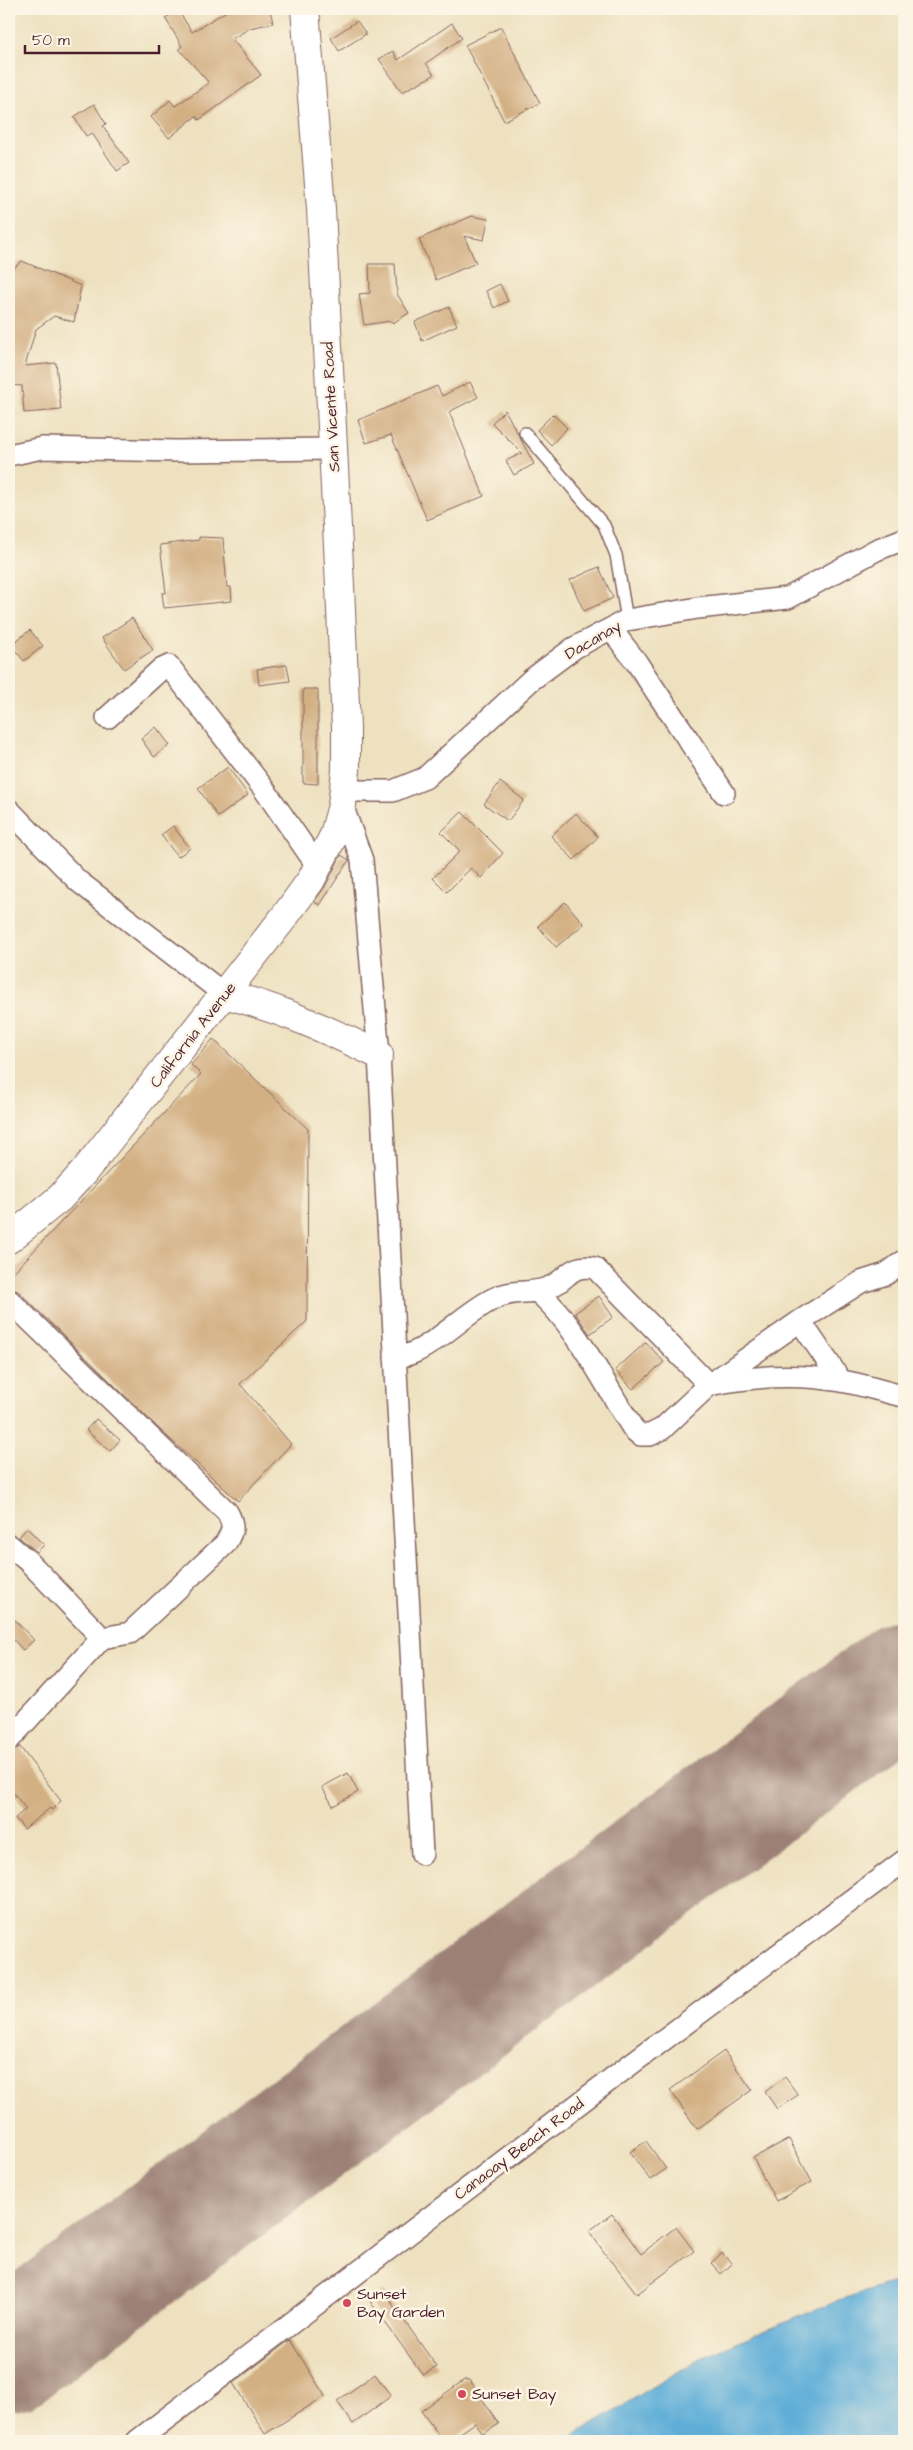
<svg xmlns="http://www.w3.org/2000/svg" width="913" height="2450" font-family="'Architects Daughter',sans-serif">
	<rect width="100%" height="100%" fill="#fcf5e5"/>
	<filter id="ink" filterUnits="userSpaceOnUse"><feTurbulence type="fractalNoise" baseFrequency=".02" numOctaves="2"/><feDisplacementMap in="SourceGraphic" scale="10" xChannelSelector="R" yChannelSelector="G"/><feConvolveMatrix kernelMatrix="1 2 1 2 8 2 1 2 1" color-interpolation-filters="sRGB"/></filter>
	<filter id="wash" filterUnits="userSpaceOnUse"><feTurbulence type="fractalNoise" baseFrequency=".0096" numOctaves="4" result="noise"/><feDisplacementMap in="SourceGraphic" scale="20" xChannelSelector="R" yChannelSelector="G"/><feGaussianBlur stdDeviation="1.12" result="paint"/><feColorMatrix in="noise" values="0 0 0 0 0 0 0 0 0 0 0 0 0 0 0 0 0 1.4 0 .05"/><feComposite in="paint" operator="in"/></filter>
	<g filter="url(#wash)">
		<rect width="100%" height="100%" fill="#eee1c0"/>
		<!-- water -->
		<path fill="#5eaed8" stroke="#546682" d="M904,2280V2441H564L699,2359L835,2301Z"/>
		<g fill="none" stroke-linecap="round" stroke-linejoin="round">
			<!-- runway -->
			<path stroke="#9c8076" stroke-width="120" d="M9,2351L904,1680"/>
		</g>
		<g id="blocks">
			<!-- building -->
			<path fill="#d3b084" d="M230,9H270L273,23L250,28L232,39L261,75L199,120L196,116L169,138L151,117L170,100L175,106L209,83L179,49L182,46L165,18L178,10L192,32Z
				M357,21L366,34L339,51L331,38Z
				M452,23L462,38L426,63L434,75L402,92L379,59L393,51L398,60Z
				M501,27L540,103L504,121L465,45Z
				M94,104L106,124L103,126L129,163L117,171L92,133L86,136L74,117Z
				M472,216L488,219L484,240L464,236L476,263L436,280L419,239Z
				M22,261L81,286L74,322L54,316L36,329L25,366L56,363L61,410L24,413L22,386L9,385V272Z
				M369,264H395L397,294L409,313L393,323L391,321L364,325L359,294L370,293Z
				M500,284L508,301L494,308L486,291Z
				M449,307L457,325L422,341L415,322Z
				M470,382L478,397L449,412L484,496L427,520L391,435L366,443L358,420L437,386L442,396Z
				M505,410L534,464L514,475L506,461L522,453L492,423Z
				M553,414L567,428L551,445L537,430Z
				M199,537L223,538L227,587H231L232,601L164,608L162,593H166L160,545L199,540Z
				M599,567L613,598L584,611L570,580Z
				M132,618L153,650L124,669L102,638Z
				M30,630L43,646L24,661L11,645Z
				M287,665L290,681L259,685L257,669Z
				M303,689H318V784L303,783Z
				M156,727L170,745L154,757L141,739Z
				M228,767L248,795L218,817L198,788Z
				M500,782L524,800L508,821L484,804Z
				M462,812L503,853L481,878L471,868L447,892L433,878L460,851L441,832Z
				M576,813L598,837L574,860L551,836Z
				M173,826L190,848L178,857L161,835Z
				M341,855L349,860L320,905L314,902L325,887Z
				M565,902L584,924L556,947L538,926Z
				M213,1039L308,1129L307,1321L240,1384L291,1444L238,1501L158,1428L18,1291L9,1288V1277L201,1074L191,1065Z
				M599,1296L613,1317L590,1334L575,1313Z
				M646,1342L664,1362L633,1389L615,1370Z
				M96,1419L120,1440L110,1451L86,1430Z
				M27,1528L44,1545L37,1552L19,1537Z
				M9,1614L34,1640L23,1650L9,1635Z
				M20,1747L61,1801L52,1810L50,1808L24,1829L15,1818L26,1809L9,1787V1752Z
				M348,1773L358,1792L333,1806L322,1787Z
				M724,2051L752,2090L697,2129L670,2090Z
				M785,2077L798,2095L777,2109L765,2092Z
				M789,2139L812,2182L776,2201L753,2158Z
				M646,2141L666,2169L650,2180L630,2152Z
				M612,2214L641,2254L676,2227L694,2251L637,2294L612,2261L611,2262L589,2231Z
				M722,2253L732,2264L721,2274L711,2263Z
				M383,2291L401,2316L437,2367L423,2375L369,2300Z
				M290,2340L325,2396L265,2434L233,2383Z
				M375,2374L391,2396L353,2424L337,2401Z
				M464,2380H470L499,2424L483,2434L475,2423L449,2441H443L421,2411Z"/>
		</g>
	</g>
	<g filter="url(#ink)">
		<use href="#blocks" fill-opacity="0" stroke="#83635f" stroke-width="1"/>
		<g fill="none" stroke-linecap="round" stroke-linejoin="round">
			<!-- service casing -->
			<g stroke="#83635f" stroke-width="14">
				<path id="service" d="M525,433L604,525L616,555L627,620"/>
			</g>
			<!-- minor casing -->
			<g stroke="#83635f" stroke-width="24">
				<path id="minor" d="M9,455L42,448L177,451L333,449
					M611,629L637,663L724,793
					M107,718L160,670L169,666L264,789L318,867
					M344,791H393L425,778L531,680L574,648L627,620L698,608L788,598L876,550L904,539
					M342,805L362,860L379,1055L422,1854
					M9,810L78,881L224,994
					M538,1292C578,1327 605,1386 634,1430L640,1435H650L662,1429L709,1385L800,1321L861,1282L886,1274L904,1261
					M9,1300L227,1512C235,1526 233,1531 225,1544L130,1633L102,1638L9,1740
					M800,1321L841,1381
					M395,1358C402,1356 410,1355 417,1351C442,1339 467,1312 493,1299C514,1288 534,1296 552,1286C571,1276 570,1264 595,1268L709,1385
					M714,1384C754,1376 800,1374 841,1381C862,1384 883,1392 904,1396
					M9,1545L29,1562L102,1638
					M137,2441L623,2070L904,1861"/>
			</g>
			<!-- tertiary casing -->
			<g stroke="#83635f" stroke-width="30">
				<path id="tertiary" d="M224,994C279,1008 328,1030 379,1055
					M9,1239L60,1198L83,1173L285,916L311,880L334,835L342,805L346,770V728L340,586L321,209L305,9"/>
			</g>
			<!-- service -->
			<use href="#service" stroke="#fff" stroke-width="11"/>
			<!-- minor -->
			<use href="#minor" stroke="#fff" stroke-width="21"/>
			<!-- tertiary -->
			<use href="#tertiary" stroke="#fff" stroke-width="28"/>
		</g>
	</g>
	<!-- markers -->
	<g fill="#d1495b" stroke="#fcf5e5" stroke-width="2">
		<circle cx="347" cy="2303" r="5"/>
		<circle cx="462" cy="2394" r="5"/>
	</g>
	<g text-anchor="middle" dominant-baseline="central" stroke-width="5" stroke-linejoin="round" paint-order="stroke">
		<!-- street labels -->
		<g font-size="16" fill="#4a1f2b" stroke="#fcf5e5">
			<text transform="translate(331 407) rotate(-93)">San Vicente Road</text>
			<text transform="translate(593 640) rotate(-30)">Dacanay</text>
			<text transform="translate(193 1035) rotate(-52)">California Avenue</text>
			<text transform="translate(519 2149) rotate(-37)">Canaoay Beach Road</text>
		</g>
		<!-- poi labels -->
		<g font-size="16" fill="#4a1f2b" stroke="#fcf5e5" text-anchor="start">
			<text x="357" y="2294">Sunset<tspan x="357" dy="18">Bay Garden</tspan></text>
			<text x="472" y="2394">Sunset Bay</text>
		</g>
	</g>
	<!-- margin -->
	<rect width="913" height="2450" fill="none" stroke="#fcf5e5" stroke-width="30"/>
	<!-- scale -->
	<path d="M25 45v8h134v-8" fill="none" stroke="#4a1f2b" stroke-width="2.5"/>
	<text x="32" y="45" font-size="15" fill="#4a1f2b" stroke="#fcf5e5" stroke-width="4" paint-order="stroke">50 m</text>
</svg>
